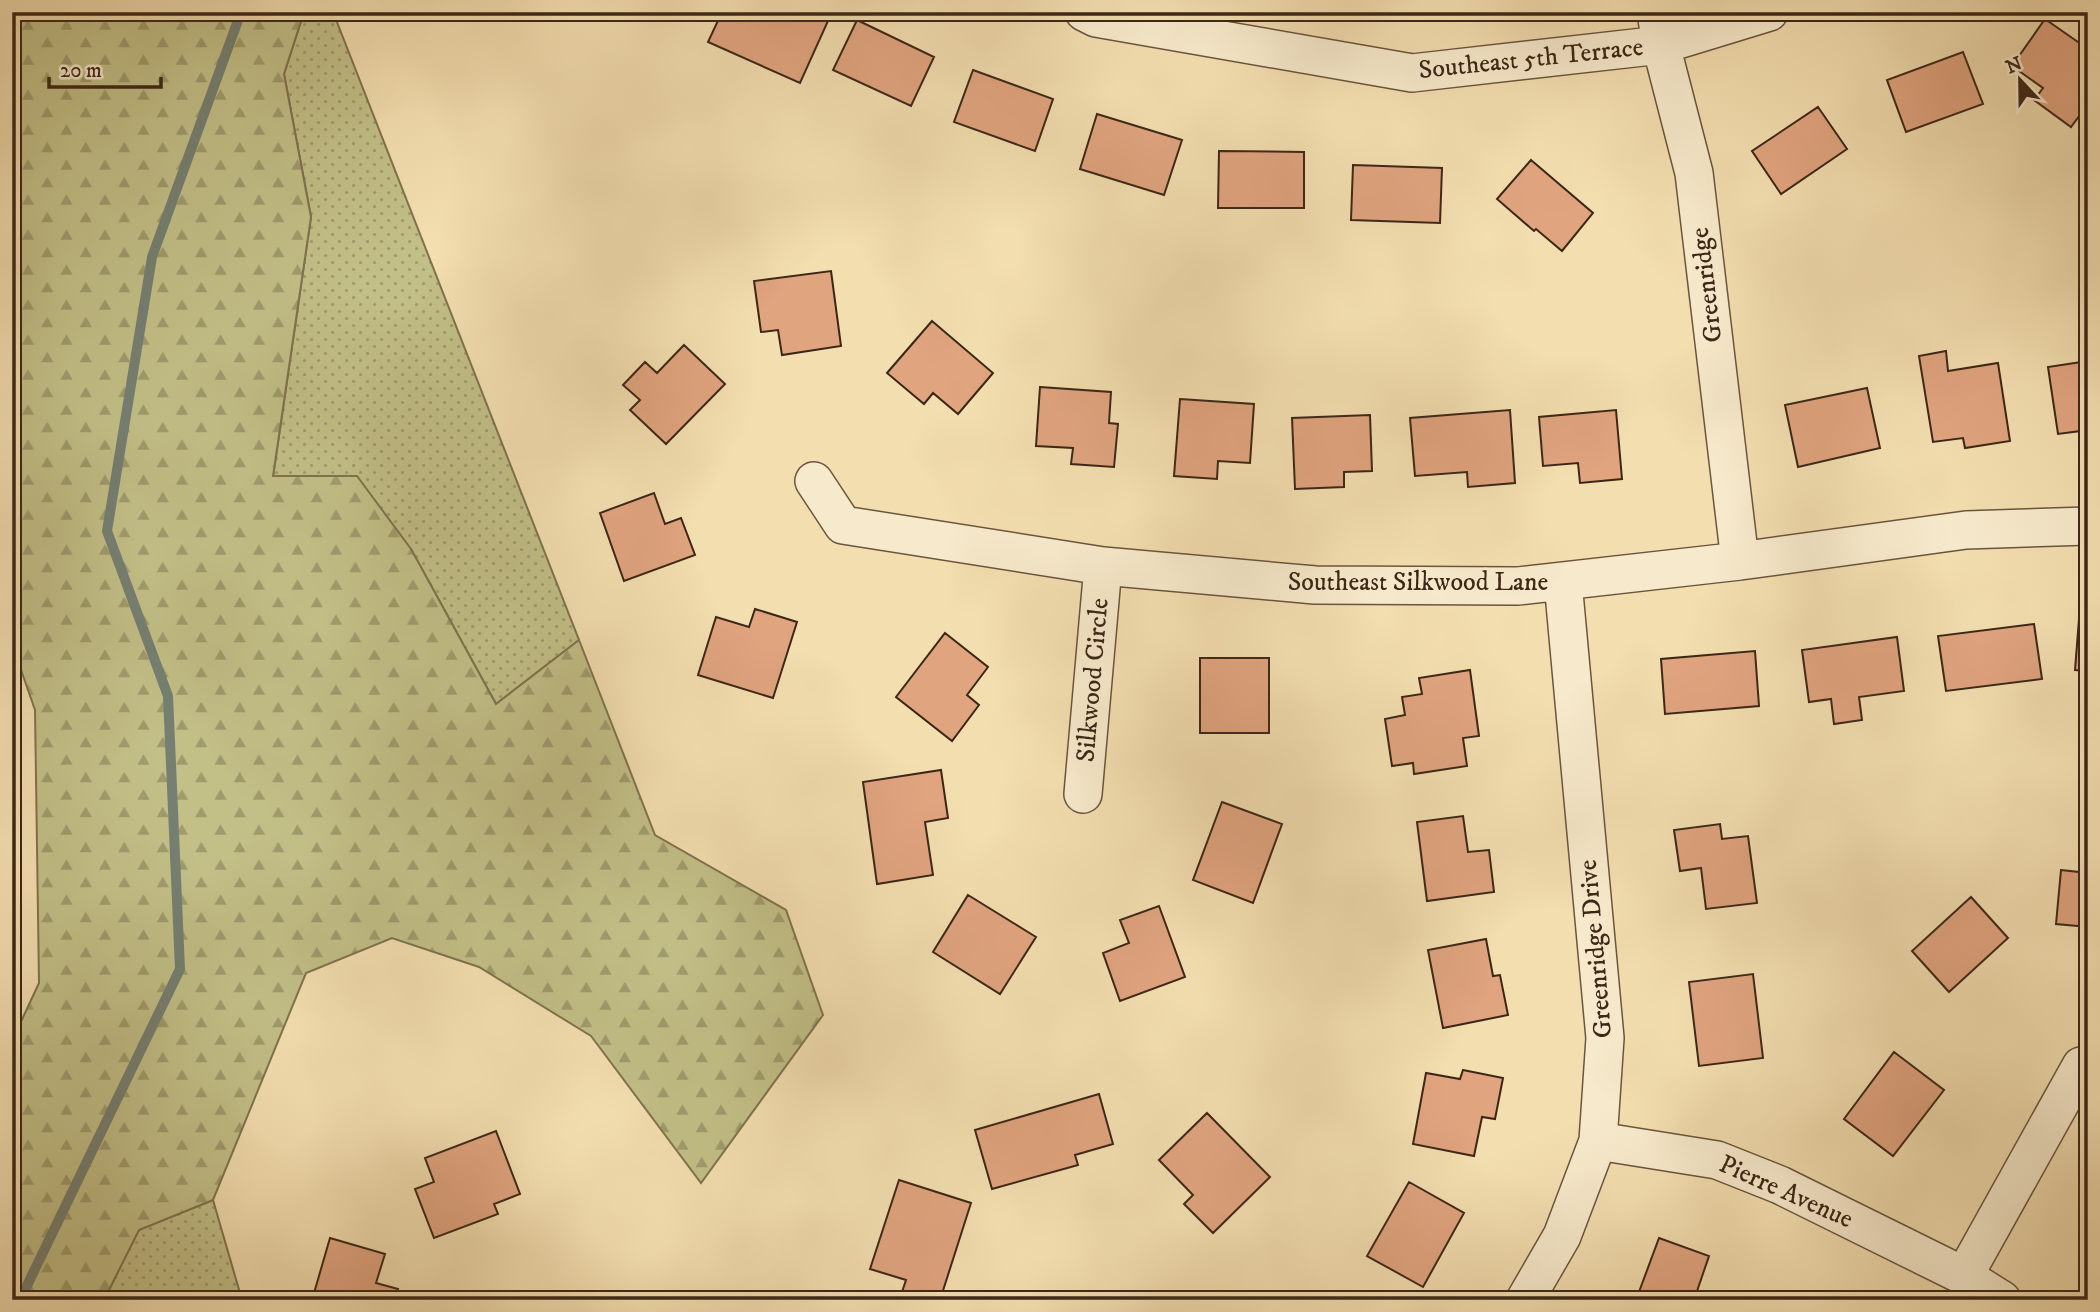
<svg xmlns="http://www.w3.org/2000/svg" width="2100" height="1312" font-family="'IM FELL DW Pica',serif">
	<defs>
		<pattern id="grass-dots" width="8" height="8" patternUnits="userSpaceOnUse" patternTransform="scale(1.75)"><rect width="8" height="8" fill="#c2bf87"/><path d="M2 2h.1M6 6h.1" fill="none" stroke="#9f9b6d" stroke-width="1.8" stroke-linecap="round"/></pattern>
		<pattern id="forest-firs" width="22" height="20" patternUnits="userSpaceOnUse" patternTransform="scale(1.75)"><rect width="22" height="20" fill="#c2bf87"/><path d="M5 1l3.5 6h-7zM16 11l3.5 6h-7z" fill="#9f9b6d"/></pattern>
	</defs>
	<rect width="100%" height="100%" fill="#f3deb0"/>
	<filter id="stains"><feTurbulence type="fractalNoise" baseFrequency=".00286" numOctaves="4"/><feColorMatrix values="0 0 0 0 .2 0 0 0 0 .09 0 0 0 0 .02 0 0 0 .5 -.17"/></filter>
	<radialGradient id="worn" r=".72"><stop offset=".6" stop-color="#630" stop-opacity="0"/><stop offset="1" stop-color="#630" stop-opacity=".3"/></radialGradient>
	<!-- grass -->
	<path fill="url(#grass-dots)" stroke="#7f734f" stroke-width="2" d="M304,12H333L579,640L496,704L411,549L273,477L311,217L284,74Z
		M213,1200L242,1300H104L138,1230Z"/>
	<!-- forest -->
	<path fill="url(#forest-firs)" stroke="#7f734f" stroke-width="2" d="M12,12H304L284,74L311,217L273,476H357L411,549L496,704L579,640L655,835L786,910L823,1015L701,1183L591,1036L479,967L392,938L306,973L213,1200L139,1230L104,1300H12V1041L39,983L35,710L12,644Z"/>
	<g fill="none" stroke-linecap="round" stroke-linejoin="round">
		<!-- stream -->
		<path stroke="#758072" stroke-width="10" d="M20,1300L180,969L168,696L107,531L152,257L241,12"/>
	</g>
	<!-- building -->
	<path fill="#e0a47f" stroke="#3c2717" stroke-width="2" d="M722,12L783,13L832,12L800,83L708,42Z
		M2045,19L2088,49V104L2071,127L2034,100L2043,88L2012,66Z
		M857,20L934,57L911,106L833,70Z
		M1963,52L1983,104L1906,132L1887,80Z
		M973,70L1053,99L1035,151L954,122Z
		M1818,107L1847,149L1781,194L1752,151Z
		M1097,114L1182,140L1164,195L1080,169Z
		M1219,151L1304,152V208H1218Z
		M1531,160L1593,213L1562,251L1536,229L1534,231L1497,199Z
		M1353,165L1442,168L1440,223L1351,220Z
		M831,271L841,346L782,355L778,330L761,332L754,281Z
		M932,321L993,373L958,414L933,393L924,404L887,373Z
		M684,345L725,384L666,444L630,410L640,400L623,385L645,362L657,373Z
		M1946,351L1948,371L1998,363L2010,441L1965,448L1963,438L1933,442L1919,356Z
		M2088,361V430L2058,434L2048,367Z
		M1040,387L1111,392L1109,423L1118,424L1114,467L1071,464L1073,448L1036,446Z
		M1867,388L1880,448L1798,467L1785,405Z
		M1180,399L1254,404L1250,463L1218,461L1217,479L1174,476Z
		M1510,410L1515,483L1468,487L1467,472L1415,476L1410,418Z
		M1616,410L1622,479L1580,483L1578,463L1543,466L1539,417Z
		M1370,415L1372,471L1344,472V487L1295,489L1292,418Z
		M654,493L665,524L681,518L695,555L624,581L600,513Z
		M755,609L797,622L773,698L698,675L716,617L749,627Z
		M2079,619H2088V671L2075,670Z
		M2034,624L2042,679L1946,691L1938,636Z
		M945,633L988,667L967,695L979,705L952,741L896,697Z
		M1897,637L1904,691L1859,697L1862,720L1834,724L1831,699L1809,702L1802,650Z
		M1755,651L1759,706L1665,714L1661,659Z
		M1200,658H1269V733H1200Z
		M1470,670L1479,736L1463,738L1467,766L1414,774L1413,763L1392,766L1385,719L1405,715L1402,697L1422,694L1419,678Z
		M941,770L948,818L925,822L933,875L877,884L863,782Z
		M1222,802L1282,824L1253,903L1193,880Z
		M1463,816L1468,852L1489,850L1494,892L1427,901L1417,822Z
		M1720,824L1722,839L1748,836L1757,903L1706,909L1701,868L1680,871L1674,830Z
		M2061,870L2088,873V927L2056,924Z
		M968,895L1036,937L1000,994L933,952Z
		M1971,897L2008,938L1949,992L1912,951Z
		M1159,906L1185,977L1120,1001L1103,953L1129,943L1120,920Z
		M1486,939L1493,976L1500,975L1508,1015L1443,1028L1428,950Z
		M1753,974L1763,1058L1699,1066L1689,982Z
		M1894,1052L1944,1090L1893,1156L1844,1119Z
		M1463,1070L1503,1078L1495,1119L1482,1117L1474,1156L1413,1144L1426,1073L1460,1079Z
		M1099,1094L1113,1144L1075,1155L1078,1165L992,1189L975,1130Z
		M1207,1113L1270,1177L1213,1233L1184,1204L1193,1195L1159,1160Z
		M496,1131L520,1194L494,1204L498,1214L434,1238L415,1189L434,1182L425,1158Z
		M899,1180L971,1203L940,1300H927L902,1292L906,1280L870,1269Z
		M1409,1182L1464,1213L1423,1287L1367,1256Z
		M330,1238L385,1254L376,1283L398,1289L394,1300H312Z
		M1659,1238L1709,1256L1694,1300H1636Z"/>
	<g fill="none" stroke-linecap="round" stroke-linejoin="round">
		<!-- minor casing -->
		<g stroke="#6a553d" stroke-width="40">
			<path id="minor" d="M1084,12L1096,18L1412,73L1661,45L1769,12
				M1656,12L1661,45L1694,173L1740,561
				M814,481L843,525L1103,566L1315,585L1518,586L1740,561L1966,530L2088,526
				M1083,794L1103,566
				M1598,1141L1717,1160L1780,1185L1964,1276L2002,1300
				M1964,1276L2081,1066
				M1525,1300L1562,1236L1598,1141L1605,1038L1563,582"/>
		</g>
		<!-- minor -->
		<use href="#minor" stroke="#f7eacc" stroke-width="37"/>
	</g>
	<g text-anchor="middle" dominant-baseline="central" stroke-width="5" stroke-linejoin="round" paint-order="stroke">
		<!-- street labels -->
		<g font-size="26" fill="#3c2717" stroke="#f7eacc">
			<text transform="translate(1531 59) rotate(-6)">Southeast 5th Terrace</text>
			<text transform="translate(1707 285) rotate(-97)">Greenridge</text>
			<text x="1418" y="582">Southeast Silkwood Lane</text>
			<text transform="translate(1093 680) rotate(-85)">Silkwood Circle</text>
			<text transform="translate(1596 949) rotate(-95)">Greenridge Drive</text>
			<text transform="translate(1786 1192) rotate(24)">Pierre Avenue</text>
		</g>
	</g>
	<!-- margin -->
	<rect width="2100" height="1312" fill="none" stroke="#f3deb0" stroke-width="42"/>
	<rect x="14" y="14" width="2072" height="1284" fill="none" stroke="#3c2717" stroke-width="3.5"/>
	<rect x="21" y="21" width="2058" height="1270" fill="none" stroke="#3c2717" stroke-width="2"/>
	<!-- north arrow -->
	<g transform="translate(2020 80) rotate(338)" stroke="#f7eacc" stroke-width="5" paint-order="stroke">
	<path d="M0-5L12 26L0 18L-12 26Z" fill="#3c2717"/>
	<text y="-10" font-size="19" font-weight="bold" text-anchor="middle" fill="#3c2717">N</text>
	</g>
	<!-- scale -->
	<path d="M49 77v10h112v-10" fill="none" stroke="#3c2717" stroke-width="3.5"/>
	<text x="60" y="77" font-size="21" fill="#3c2717" stroke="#f7eacc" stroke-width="5" paint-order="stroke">20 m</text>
	<rect width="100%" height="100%" filter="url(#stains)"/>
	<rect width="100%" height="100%" fill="url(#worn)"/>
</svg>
